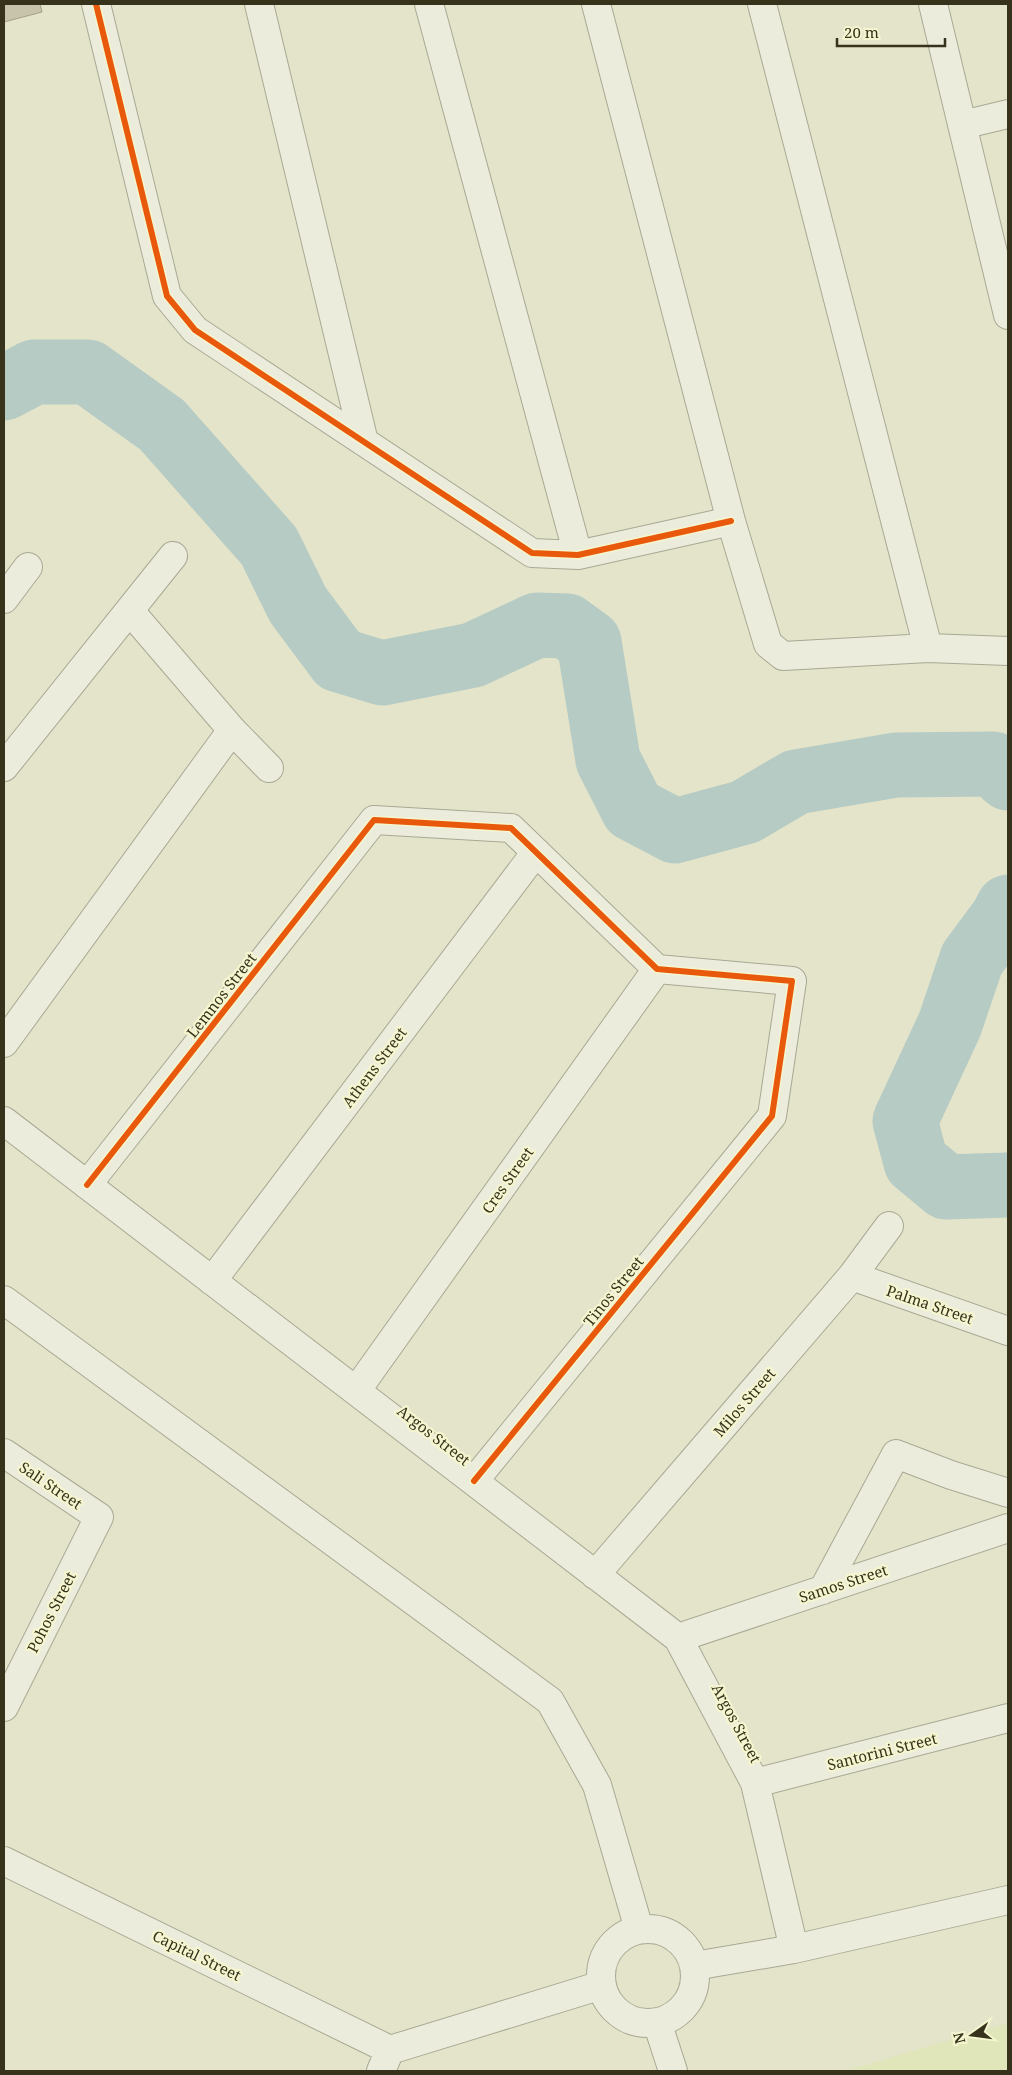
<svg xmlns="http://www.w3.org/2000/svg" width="1012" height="2075" font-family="'Noto Serif',serif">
	<rect width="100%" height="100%" fill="#e4e4ca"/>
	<!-- farmland -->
	<path fill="#e0e5ba" d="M1008,2023V2071H845Z"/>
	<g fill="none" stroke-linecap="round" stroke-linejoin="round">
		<!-- river -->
		<path stroke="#b6cbc4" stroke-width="65" d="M4,388L34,372H88L162,425L269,546L298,605L339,660L382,673L473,655L537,625L567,626L589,642L608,760L633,809L675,831L745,812L796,782L896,765L993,764L1008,778
			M1008,907L1003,917L972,959L950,1024L905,1121L916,1162L946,1187L1008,1185"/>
	</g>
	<!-- building -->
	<path fill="#c8c4ab" stroke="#a4a08a" d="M4,4H40L42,12L4,22Z"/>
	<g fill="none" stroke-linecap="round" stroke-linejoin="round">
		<!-- minor casing -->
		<g stroke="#a9a894" stroke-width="30">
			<path id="minor" d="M96,4L167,296L195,330L532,553L578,555L731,521
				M259,4L364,442
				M429,4L578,555
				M596,4L731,521L768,644L783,656L928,648L1008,651
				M762,4L928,648
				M933,4L1008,315
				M962,125L1008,114
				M4,599L28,567
				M130,611L232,730L269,768
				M4,767L173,556
				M4,1043L232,730
				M4,1121L678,1638L755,1783L794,1949
				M87,1185L374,820L511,828L657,969L792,981L772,1116L474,1481
				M852,1276L1008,1331
				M212,1281L536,852
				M4,1300L550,1701L597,1785L639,1929
				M356,1391L657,969
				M4,1453L99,1517L4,1707
				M595,1575L852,1276L889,1226
				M823,1590L896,1454L951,1475L1008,1493
				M678,1638L1008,1528
				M755,1783L1008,1718
				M4,1861L390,2050
				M601 1976a47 47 0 1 1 94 0a47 47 0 1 1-94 0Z
				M694,1966L794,1949L1008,1900
				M657,2022L673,2071
				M390,2050L602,1985
				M381,2071L390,2050"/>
		</g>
		<!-- minor -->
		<use href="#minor" stroke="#ececdc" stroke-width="28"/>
		<!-- cycleway casing -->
		<g stroke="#f5f6cf" stroke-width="9">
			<path id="cycleway" d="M96,4L167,296L195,330L532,553L578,555L731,521
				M87,1185L374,820L511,828L657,969L792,981L772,1116L474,1481"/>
		</g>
		<!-- cycleway -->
		<use href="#cycleway" stroke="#e8590c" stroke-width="6"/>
	</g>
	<g text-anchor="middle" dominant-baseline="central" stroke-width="4.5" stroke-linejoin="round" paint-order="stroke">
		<!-- street labels -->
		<g font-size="15" fill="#37321c" stroke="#f5f6cf">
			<text transform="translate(221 995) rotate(-52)">Lemnos Street</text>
			<text transform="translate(374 1067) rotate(-53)">Athens Street</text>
			<text transform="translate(507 1180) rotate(-55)">Cres Street</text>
			<text transform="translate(613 1291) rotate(-51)">Tinos Street</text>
			<text transform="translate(930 1304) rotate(19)">Palma Street</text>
			<text transform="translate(744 1402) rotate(-49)">Milos Street</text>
			<text transform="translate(434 1435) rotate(38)">Argos Street</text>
			<text transform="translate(51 1485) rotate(34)">Sali Street</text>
			<text transform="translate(843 1583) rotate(-18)">Samos Street</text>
			<text transform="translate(51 1612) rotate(-63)">Pohos Street</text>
			<text transform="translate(737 1723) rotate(62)">Argos Street</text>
			<text transform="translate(882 1751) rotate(-14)">Santorini Street</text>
			<text transform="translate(197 1955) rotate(26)">Capital Street</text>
		</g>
	</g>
	<!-- border -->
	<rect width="1012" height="2075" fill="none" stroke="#37321c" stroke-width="10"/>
	<!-- north arrow -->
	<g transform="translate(972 2035) rotate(256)" stroke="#f5f6cf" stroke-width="4" paint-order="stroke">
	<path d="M0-4L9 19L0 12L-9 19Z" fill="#37321c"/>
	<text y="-8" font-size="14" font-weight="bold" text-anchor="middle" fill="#37321c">N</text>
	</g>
	<!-- scale -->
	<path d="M837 38v8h108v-8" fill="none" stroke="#37321c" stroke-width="2.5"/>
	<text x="844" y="38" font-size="15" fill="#37321c" stroke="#f5f6cf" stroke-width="4" paint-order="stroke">20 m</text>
</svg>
